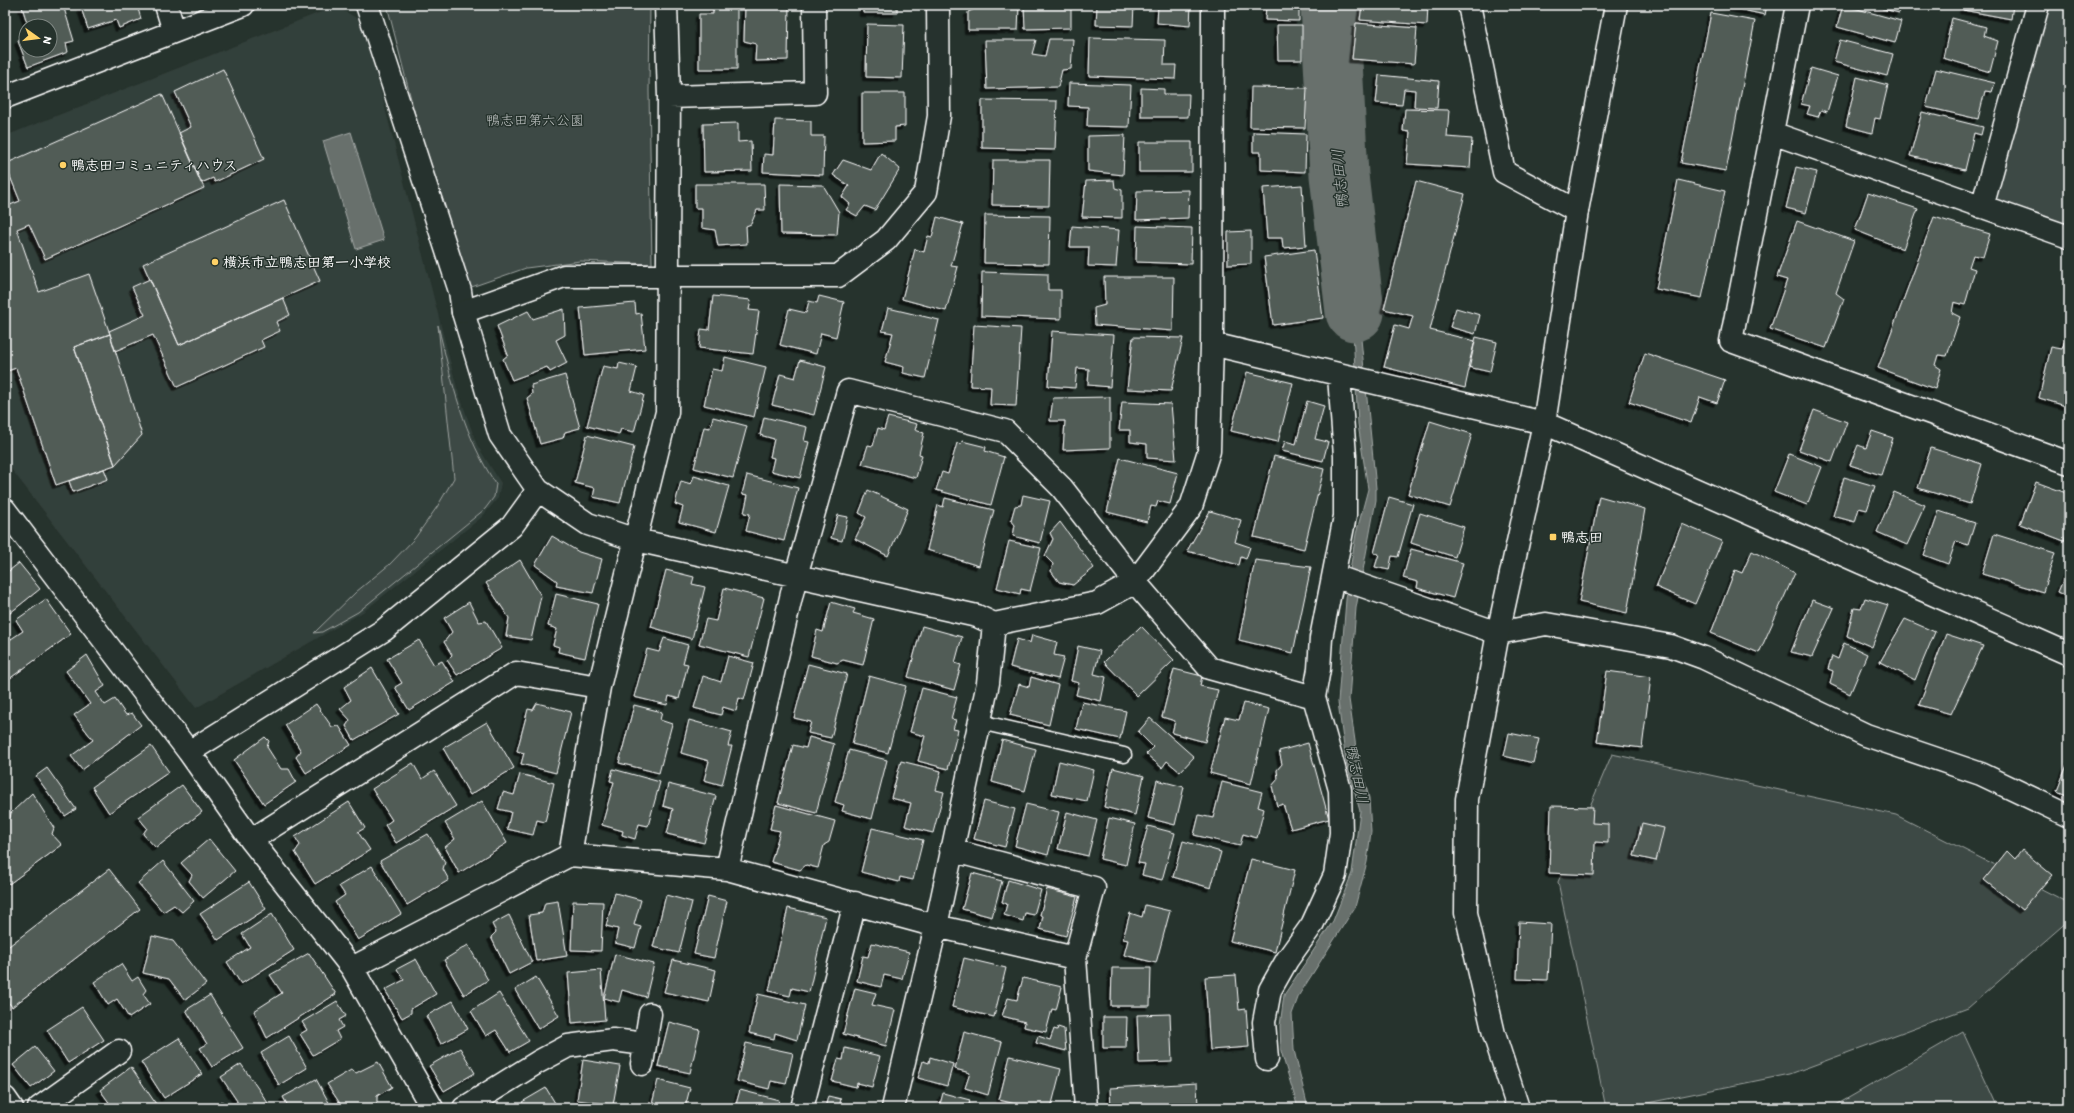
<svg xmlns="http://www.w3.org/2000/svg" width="2074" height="1113" font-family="Itim,'Klee One',sans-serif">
	<defs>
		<filter id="shadow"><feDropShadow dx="-3.5" dy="3.5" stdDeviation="0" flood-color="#0009"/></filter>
	</defs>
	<rect width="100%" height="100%" fill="#26332d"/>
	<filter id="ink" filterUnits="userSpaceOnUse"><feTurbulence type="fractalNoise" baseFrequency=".025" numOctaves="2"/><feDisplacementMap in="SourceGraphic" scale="8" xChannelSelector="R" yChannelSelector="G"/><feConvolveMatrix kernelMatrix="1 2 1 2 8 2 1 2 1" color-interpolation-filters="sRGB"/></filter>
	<g filter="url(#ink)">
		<!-- built -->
		<path fill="#333f3a" d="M336,6L363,22L457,388L477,445L501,483L498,498L482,517L363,612L196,708L5,461V136Z"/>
		<!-- green -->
		<path fill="#3e4944" stroke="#9ea4a2" d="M387,5H650L649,91L652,264L580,261L526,268L460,291Z
			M2038,5H2069V233L1982,207Z
			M438,325C451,380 464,437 496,484L494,497L485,509L358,612L322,632L314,633L356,592L390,564L415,538L437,507L454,478Z
			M1612,754L1896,815L2069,903V920L1968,1008L1790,1074L1623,1108H1606L1558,882Z
			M1963,1032L1998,1108H1831Z"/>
		<!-- water -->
		<path fill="#67706c" stroke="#a4a9a7" d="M351,132L384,240L356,249L323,141Z
			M1350,230L1376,488V500L1356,608L1349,699L1356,748L1369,798L1371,832L1367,862L1355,907L1299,995L1292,1014L1294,1050L1308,1108H1298L1281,1051L1280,1026L1284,995L1333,921L1352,873L1360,811L1346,762L1338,702L1347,587L1356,534L1368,489L1358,424L1351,296L1342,232Z"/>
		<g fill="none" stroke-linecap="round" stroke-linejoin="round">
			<!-- river -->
			<path stroke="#67706c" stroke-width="59" d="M1330,5L1339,175L1355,312"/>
		</g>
		<!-- building -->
		<path fill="#515c57" stroke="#fff" filter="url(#shadow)" d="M29,5H63L74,41L66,43L68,52L28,67L18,41L26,37V50H50V26H28L22,7Z
			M80,5H137L141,19L119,28L116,20L88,29Z
			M713,5H737V69H699V14H713Z
			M745,5H789L788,60L755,61L756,44L744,41Z
			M863,5H897V13H863Z
			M977,5H1019L1018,30H968V12L977,8Z
			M1024,5H1071V28L1025,29Z
			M1097,5H1134L1133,26L1096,25Z
			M1158,5H1191L1190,26L1157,23Z
			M1266,5H1299V21L1265,20Z
			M1362,5H1428L1427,25L1360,20Z
			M1720,5H1767L1765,15Z
			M1843,5L1901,21L1895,43L1837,27Z
			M1868,5H1901L1899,13Z
			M1964,5H2013L2011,19L1963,10Z
			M1711,13L1755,21L1726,171L1681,163Z
			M1952,18L1986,27L1984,36L1998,41L1990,72L1943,58Z
			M1356,23L1417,28L1414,64L1352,59Z
			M867,24L904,25L902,78L866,77Z
			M1277,25H1302V60H1278Z
			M1090,38L1165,40L1164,65H1176L1175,79L1089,76Z
			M1049,39H1073L1071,69L1062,70L1058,87L987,89L985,40H1036L1032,54L1045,56Z
			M1840,40L1893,54L1887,76L1834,62Z
			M1811,68L1838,76L1827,112L1821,110L1818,117L1807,114L1810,106L1801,104Z
			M223,69L264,159L215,182L213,178L201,183L179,133L191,127L175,92Z
			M1936,69L1995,83L1992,92L1985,91L1978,119L1926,107Z
			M1379,75L1439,81L1437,108L1414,107L1415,90L1404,89L1402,105L1376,103Z
			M1857,77L1888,85L1880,119L1875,118L1872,133L1846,126Z
			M1069,83L1131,85L1129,127L1087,126L1088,107L1068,106Z
			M1251,87L1307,88L1305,128L1250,127Z
			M1141,88L1164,89V94H1189L1188,117H1141Z
			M862,93H905V126L895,127V141L862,142Z
			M162,94L204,188L45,259L29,224L17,229L39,292L89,274L110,334L74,347L115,465L56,485L16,368L5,372V191L10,205L20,201L5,164Z
			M982,100L1057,101L1055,150L982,148Z
			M1405,109L1449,110L1447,137L1472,139L1470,168L1407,164L1410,132L1403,131Z
			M1922,112L1983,127L1981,135L1974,133L1965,170L1910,156Z
			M775,120L811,121V136H824L823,175L763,172L764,154L773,155Z
			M738,123V142L751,141L752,171L704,172L703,124Z
			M1253,132L1306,134L1305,172L1261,170V152H1253Z
			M1125,135L1123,175L1088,171V136Z
			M1139,142H1192V172H1139Z
			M881,153L900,169L875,210L865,206L857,216L846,210L850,204L842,197L849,186L833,175L843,160L871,170Z
			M993,160H1050L1049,206L992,205Z
			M1796,167L1817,172L1806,213L1786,208Z
			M1114,180L1115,188L1122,190V218L1082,217L1086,181Z
			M1678,180L1725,191L1702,298L1656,289Z
			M1416,181L1465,194L1430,330L1475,341L1465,388L1384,367L1395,325L1409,329L1413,316L1384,309Z
			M695,184H764L765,210H757L751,224L746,226L747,244L718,246L715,230L702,228V208H695Z
			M780,184L823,185L839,212L837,235L781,234Z
			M1302,185L1306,246L1283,248L1282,238H1267L1263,188Z
			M1189,190L1188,218L1136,220L1137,191Z
			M1868,193L1918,209L1903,249L1855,230Z
			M284,200L320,281L179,345L143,264Z
			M985,215L1050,216L1049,264L984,263Z
			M937,217L963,224L951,266L958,267L946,311L902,299L915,249L924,252L928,236L932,237Z
			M1934,217L1990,234L1983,257L1973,255L1969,267L1975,269L1965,305L1954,302L1952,313L1960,317L1947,356L1938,355L1935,365L1941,369L1935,389L1878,368Z
			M1797,221L1854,241L1836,293L1844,299L1826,348L1770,329L1787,280L1777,277Z
			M1072,226L1119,230L1116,267L1088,266L1089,247H1070Z
			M1137,226L1192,228L1191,264L1136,262Z
			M1251,231V264L1228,265V232Z
			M1314,250L1323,318L1273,325L1264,257Z
			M982,272L1048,274V290H1061V319L981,316Z
			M1104,277H1174L1173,331L1095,325L1094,308L1105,305Z
			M150,279L179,345L283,298L290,315L276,322L280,331L261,340L264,347L177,387L153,335L115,351L109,331L145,315L132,287Z
			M713,296L751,300L749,310L759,311L753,354L699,348L701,329L709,330Z
			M819,296L844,302L836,337L821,333L816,354L780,345L789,309L806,313L809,301L817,303Z
			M635,303L636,314L641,313L645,349L585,355L580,308Z
			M888,308L939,320L925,378L903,373L904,367L885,362L893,333L882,331Z
			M1456,308L1480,315L1475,334L1450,327Z
			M564,309L565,335L556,340L567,363L550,372L547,367L512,380L503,359L508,355L497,326L528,311L533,319Z
			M974,325L1021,328L1016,406L990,405L991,387L970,386Z
			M2069,328V407L2039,398L2051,347L2062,349Z
			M1052,331L1114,335L1110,387L1088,385L1089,369L1077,368L1075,388L1048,386Z
			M110,334L142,435L115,465L74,347Z
			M1133,337L1183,338L1171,391L1127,389Z
			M1476,337L1497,342L1490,372L1468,367Z
			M1645,353L1725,380L1717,403L1700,397L1691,423L1629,402Z
			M725,357L766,367L754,417L704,405L712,369L722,371Z
			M800,360L826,367L814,415L772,405L780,374L795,378Z
			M619,363L637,367L631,391L644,395L634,432L621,429L619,434L587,426L603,366L618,369Z
			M1247,372L1293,383L1278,442L1231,431Z
			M565,375L580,428L565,432L563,438L540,444L527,398L532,394L531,385Z
			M1110,397V448L1063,450L1065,421H1050L1053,398Z
			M1307,401L1324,406L1315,439L1328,442L1323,461L1282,451L1285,441L1296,444Z
			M1122,402L1171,404L1176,460L1147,458V444L1130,442V430H1119Z
			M1814,410L1847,422L1832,462L1799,450Z
			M713,417L747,426L733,478L694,468L704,427L710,428Z
			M764,417L807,427L804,441L809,442L800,478L771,471L774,458L770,457L774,439L760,435Z
			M888,417L917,424L915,430L924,433L919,454L922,455L916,478L862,464L868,445L873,446L878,428L884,430Z
			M1430,421L1472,434L1450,507L1408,494Z
			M1872,431L1893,438L1881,475L1850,465L1858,445L1866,448Z
			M587,435L634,447L620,503L593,497L595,488L575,483Z
			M962,441L986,447L985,451L1004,457L991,505L936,490L942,472L948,474L957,443L961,444Z
			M1931,448L1982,464L1970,504L1918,488Z
			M1789,454L1822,467L1807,505L1774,492Z
			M1274,456L1324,469L1304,549L1254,537Z
			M1120,458L1178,473L1170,504L1158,501L1156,507L1151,506L1147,522L1107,512Z
			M104,469L108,479L73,492L69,481Z
			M747,475L798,488L784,541L746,531L750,514L744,513L748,495L742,494Z
			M694,476L729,486L716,532L679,522L683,507L675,504L681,481L691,484Z
			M1844,477L1875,486L1867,510L1859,508L1855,522L1833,516Z
			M2036,482L2069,494V528L2064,541L2020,524Z
			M868,490L908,509L888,556L855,539L866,517L859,513Z
			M1894,492L1925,505L1907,545L1877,532Z
			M1023,495L1050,501L1040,543L1013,536L1015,525L1011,520L1015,506L1021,505Z
			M1599,496L1645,509L1627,613L1579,602Z
			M1389,497L1413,504L1398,557L1392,556L1389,570L1375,567L1379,554L1374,553Z
			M945,498L994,510L979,566L927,550L938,505L943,507Z
			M1210,511L1241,520L1235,542L1250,547L1246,559L1241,557L1239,565L1187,551Z
			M1939,511L1975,523L1968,545L1956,541L1948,564L1924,555Z
			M1420,513L1464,527L1455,557L1411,543Z
			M838,515L848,517L842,541L831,538Z
			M1060,522L1094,568L1073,585L1059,582L1051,571L1053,564L1045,556L1053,539L1050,533Z
			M1682,524L1722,541L1695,604L1656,587Z
			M1994,534L2055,553L2043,592L1982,574Z
			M552,536L579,552L602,559L593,593L556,586L557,581L535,565Z
			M1009,541L1041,548L1030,591L1021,589L1020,594L997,588Z
			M1411,549L1463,563L1453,598L1417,588L1418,582L1403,578Z
			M1752,551L1795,573L1759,653L1711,633L1735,570L1742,573Z
			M520,560L541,596L531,640L506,636L509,618L486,583Z
			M1255,560L1311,567L1293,653L1239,640Z
			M19,563L40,589L5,617V574Z
			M2069,566V597L2058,592Z
			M666,570L694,577L692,584L705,587L692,639L651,627Z
			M724,588L764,598L749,657L699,644L706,619L716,621Z
			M556,594L598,604L585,658L558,652L559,647L553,645L557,629L548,626Z
			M1865,598L1888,605L1872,647L1847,636L1854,608L1861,609Z
			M46,599L71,634L5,682V643L23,631L16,620Z
			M1812,600L1834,608L1812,657L1791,652Z
			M469,602L479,622L486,621L502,648L457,675L447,660L452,655L444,642L452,632L444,618Z
			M831,602L855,609L853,613L874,619L863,665L843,660L837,663L811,656L817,630L823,632Z
			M1905,619L1935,632L1915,680L1880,662Z
			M922,626L962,637L955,663L961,665L954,690L908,677Z
			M1141,626L1174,660L1137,696L1104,662Z
			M1946,634L1983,646L1951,714L1919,705Z
			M1032,635L1057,642L1054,655L1064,657L1058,679L1010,667L1017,639L1030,643Z
			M664,638L688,645L683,663L688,664L679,699L669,696L667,705L634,697L647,649L659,652Z
			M419,640L434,665L442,661L455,682L409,710L395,687L402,683L387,659Z
			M1844,643L1867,654L1850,694L1830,684L1833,671L1828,669L1832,656L1838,659Z
			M1078,646L1100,651L1094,674L1106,677L1101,701L1076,695L1079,683L1071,681Z
			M87,655L105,686L96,692L105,705L115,699L126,715L132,713L141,725L82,770L71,756L93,740L74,715L90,704L66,671Z
			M728,656L754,663L744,700L739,698L736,711L723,707L721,715L694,708L703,676L721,682Z
			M808,664L847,674L831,738L808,733L811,722L794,718Z
			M372,668L399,714L354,740L346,726L350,720L340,709L351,700L344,687Z
			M1174,669L1202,676L1200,686L1218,690L1205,742L1172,733L1175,721L1162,717Z
			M1607,671L1651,677L1642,748L1597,742Z
			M869,676L906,686L888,753L852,744Z
			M1031,677L1058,685L1049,725L1010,715L1019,684L1029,687Z
			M922,688L957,697L951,719L956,720L953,729L958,730L948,769L918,761L925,736L910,732Z
			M1082,702L1126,711L1120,739L1076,729Z
			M537,703L571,712L556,773L521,764L524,753L517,751L528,709L533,710Z
			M1244,703L1269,709L1251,784L1210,773L1225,717L1239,720Z
			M316,704L332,727L339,726L351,745L306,773L296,757L301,751L285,725Z
			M634,705L662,712L660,720L672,724L659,773L619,763Z
			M1150,718L1194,757L1180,772L1167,761L1162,768L1146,754L1153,747L1138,732Z
			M689,720L732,732L728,746H732L722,785L704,780L709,761L681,753Z
			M487,722L514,768L470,795L443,748Z
			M1509,733L1539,739L1533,763L1504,756Z
			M265,737L269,741L267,747L281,769H289L296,782L264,804L234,760Z
			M809,737L834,744L816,813L778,803L793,745L806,748Z
			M1002,740L1036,749L1025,791L992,782Z
			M1308,743L1329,819L1291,829L1283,804L1277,806L1272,786L1278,779L1277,770L1282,764L1279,751Z
			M151,746L169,772L109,813L92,787Z
			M849,750L887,760L872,819L842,811L844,805L835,802Z
			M2069,760V796L2057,791Z
			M901,761L941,771L936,790L944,792L933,833L905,826L911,803L891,798Z
			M1059,761L1094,770L1087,801L1052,794Z
			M413,763L422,779L434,771L456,806L396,843L385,825L392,820L372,789Z
			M47,768L76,809L65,816L36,776Z
			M1113,768L1144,776L1135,815L1104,807Z
			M613,769L660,782L648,826L639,824L635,839L622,835L623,831L602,825L614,782L610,781Z
			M520,774L554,783L545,822L537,820L533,835L507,829L511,812L498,809L503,792L514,795Z
			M1157,780L1184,787L1175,825L1148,818Z
			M1222,782L1262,792L1258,807L1264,809L1257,838L1243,834L1240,846L1194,835L1199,815L1213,818Z
			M668,784L716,796L704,843L667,834L673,809L663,806Z
			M182,785L202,812L156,848L143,834L147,828L138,817Z
			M32,793L54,828L52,834L62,845L9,884L5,879V822L10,818L11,813Z
			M482,801L507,843L459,873L445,847L455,839L445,823Z
			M984,801L1015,809L1005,847L974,839Z
			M349,802L365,828L358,832L370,850L315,884L295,852L300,845L295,837Z
			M1026,804L1059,812L1048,855L1015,846Z
			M776,805L835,821L829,842L824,845L818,868L806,865L800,870L771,862L780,831L770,829Z
			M1551,806L1593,807L1592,823L1608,824V843L1595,842L1594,875L1549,873Z
			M1067,812L1097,820L1088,856L1058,849Z
			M1109,818L1135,824L1126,865L1100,859Z
			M1642,823L1664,828L1656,861L1634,856Z
			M1148,826L1175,833L1162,880L1142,875L1145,864L1138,863Z
			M872,828L923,840L913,880L900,877L899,882L861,872Z
			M428,834L445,862L443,869L449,880L407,905L380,861Z
			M209,839L235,871L203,898L189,881L192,875L181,863Z
			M1183,841L1221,852L1211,888L1173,877Z
			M2022,850L2052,875L2022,910L1984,880L2007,851L2015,859Z
			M1251,859L1295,870L1275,952L1230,941Z
			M163,861L194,901L182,912L174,905L163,912L138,883Z
			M372,866L401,914L358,940L335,902L345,895L339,886Z
			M109,869L140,909L12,1007L5,998V949Z
			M972,873L1002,881L992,917L962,909Z
			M1008,880L1041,890L1034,915L1025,913L1023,921L1004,915L1007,904L1002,902Z
			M249,882L266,909L218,940L200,914Z
			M1047,889L1077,897L1066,936L1040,929L1043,916L1040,915Z
			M615,893L641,900L634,925L641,927L635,948L615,943L618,929L606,926Z
			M666,895L692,902L679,953L653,947Z
			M708,896L727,901L714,958L694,954Z
			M558,901L567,956L536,961L529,915L542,913L545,903Z
			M573,901L603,902L601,951L571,950Z
			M1145,905L1170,911L1156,963L1124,955L1128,940L1123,939L1130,913L1142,917Z
			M788,908L826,917L809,992L792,988L790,996L769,991Z
			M272,914L294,950L241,984L227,962L250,947L242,934Z
			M509,915L532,962L509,974L491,937L496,932L492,924Z
			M1519,922L1551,924L1548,980L1517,979Z
			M152,936L173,941L206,984L185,1000L169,979L143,973Z
			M872,943L909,952L902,979L884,975L881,987L857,981L863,956L868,957Z
			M468,945L488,980L464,995L444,960Z
			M309,953L336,994L267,1038L254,1011L282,993L270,975Z
			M615,954L654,964L646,997L622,990L619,1002L604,998Z
			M964,958L1006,968L994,1017L952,1007Z
			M416,959L436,994L411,1009V1013L402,1018L385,990L404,980L397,969Z
			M673,960L716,970L709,1002L664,992Z
			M121,964L132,981L138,977L146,990L143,994L150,1004L129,1018L117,999L108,1005L94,982Z
			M1112,968H1151L1150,1006H1111Z
			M601,970L605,1020L572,1023L568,973Z
			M1236,975L1239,1010L1246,1009L1249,1047L1210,1050L1205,977Z
			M536,977L559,1016L538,1029L515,990Z
			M1023,978L1062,987L1056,1010L1052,1009L1046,1032L1024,1027L1025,1022L1002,1016L1008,998L1017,1000Z
			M855,988L876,993L872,1005L895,1010L886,1046L843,1034Z
			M499,993L529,1041L510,1052L496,1030L486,1036L471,1011Z
			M758,994L805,1005L797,1040L775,1033L774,1039L749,1033Z
			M210,995L243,1048L212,1067L200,1048L207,1044L186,1010Z
			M337,1001L346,1016L339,1020L343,1027L336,1031L340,1039L313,1055L300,1034L307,1030L302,1022Z
			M453,1001L468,1029L441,1044L426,1016Z
			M82,1007L104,1040L68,1063L47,1030Z
			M1170,1014L1172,1062L1139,1063L1137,1015Z
			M1103,1017H1127L1126,1048H1103Z
			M669,1022L700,1030L690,1073L658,1066Z
			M1058,1027L1064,1029L1066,1051L1036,1043L1038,1036L1050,1040L1054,1029L1057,1030Z
			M964,1032L1002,1042L988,1095L965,1088L970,1073L955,1069Z
			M289,1036L307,1068L279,1085L261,1053Z
			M179,1038L202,1074L164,1098L141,1062Z
			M746,1043L793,1053L786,1084L771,1081L769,1089L737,1081Z
			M35,1047L54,1071L31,1088L13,1065Z
			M460,1048L475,1073L444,1091L429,1066Z
			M845,1048L880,1056L872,1087L857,1083L856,1087L832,1081L838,1059L843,1060Z
			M1010,1056L1061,1069L1051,1108H1032L999,1100Z
			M930,1057L953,1064L947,1086L918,1078L923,1061L929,1063Z
			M583,1060L620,1066L613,1105L577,1100Z
			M378,1062L392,1087L377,1096V1103L368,1108H343L327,1084L351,1070L356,1073Z
			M241,1064L268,1103L261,1108H236L237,1101L221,1077Z
			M131,1067L156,1104L150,1108H113L100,1090Z
			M316,1079L332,1108H289L283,1097Z
			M658,1080L690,1088L685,1108H651Z
			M1197,1083L1198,1108H1111L1110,1088Z
			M546,1088L558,1108H526L522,1102Z
			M740,1090L779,1100L777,1108H735Z
			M943,1093L970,1100L969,1104L973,1105L972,1108H939Z
			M828,1096L841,1099L840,1103L854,1108H825Z
			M222,1101L226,1108H211Z
			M81,1102L85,1108H72Z
			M99,1103L103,1108H92Z"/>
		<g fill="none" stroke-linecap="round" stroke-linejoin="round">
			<!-- service casing -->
			<g stroke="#fff" stroke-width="17">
				<path id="service" d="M980,722L1124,755"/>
			</g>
			<!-- minor casing -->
			<g stroke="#fff" stroke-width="25">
				<path id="minor" d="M166,5L174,31
					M367,5L460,291L463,312L500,435L538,490L588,524L636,540L977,616L994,624L1097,603L1135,582L1191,507L1209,451L1212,344L1213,5
					M1469,5L1504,172L1577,211
					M1797,5L1731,341L2069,463
					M5,97L243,5
					M669,97L815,93L814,5
					M1772,133L2069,237
					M1982,207L2038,5
					M1212,344L1544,423
					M5,510L189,752L251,840L352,968L432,1108
					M1334,576L1498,633L1546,624L1671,646L1704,658L1866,735L1981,774L2069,816
					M189,752L384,630L512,526L538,490
					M251,840L516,673L599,687
					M951,850L1094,888L1075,958
					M570,855L599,687L667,412L669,97L666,5
					M727,869L796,576L848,391L1005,431L1062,488L1135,582L1209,668L1314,697
					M352,968L570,855L727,869L936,926L1075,958L1086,1108
					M1267,1059L1264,1022L1270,990L1287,960L1312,925L1335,875L1341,833L1340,790L1314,697L1319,669L1321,638L1345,516V456L1339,376
					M642,1064L650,1014
					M5,1098L12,1108
					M39,1108L119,1051
					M464,1108L538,1062L568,1046L613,1040L645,1044
					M802,1108L855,903
					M893,1108L936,926L988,683L994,624"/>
			</g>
			<!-- tertiary casing -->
			<g stroke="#fff" stroke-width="25">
				<path id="tertiary" d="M463,312L564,276H838L886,240L926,192L939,116L938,5
					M1544,423L2069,654
					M1518,1108L1494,1034L1466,913L1467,799L1498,633L1544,423L1577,211L1616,5"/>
			</g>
			<!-- service -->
			<use href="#service" stroke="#26332d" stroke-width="14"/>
			<!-- minor -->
			<use href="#minor" stroke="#26332d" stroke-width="22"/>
			<!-- tertiary -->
			<use href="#tertiary" stroke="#26332d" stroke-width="22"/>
		</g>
	</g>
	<!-- markers -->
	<g fill="#ffd166" stroke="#26332d" stroke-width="1.5">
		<circle cx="63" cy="165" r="4"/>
		<circle cx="215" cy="262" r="4"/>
		<rect x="1549" y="533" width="8" height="8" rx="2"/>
	</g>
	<g text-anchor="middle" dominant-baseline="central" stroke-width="3" stroke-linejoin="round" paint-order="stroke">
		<!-- park labels -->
		<g font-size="14" fill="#bbbfbe" stroke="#26332d">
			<text x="535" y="120">鴨志田第六公園</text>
		</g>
		<!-- poi labels -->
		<g font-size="14" font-weight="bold" fill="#fff" stroke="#26332d" text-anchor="start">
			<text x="71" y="165">鴨志田コミュニティハウス</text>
			<text x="223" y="262">横浜市立鴨志田第一小学校</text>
			<text x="1561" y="537">鴨志田</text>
		</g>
		<!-- water labels -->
		<g font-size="15" font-style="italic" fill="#b3b8b6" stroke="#26332d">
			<text transform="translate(1340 179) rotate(-95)">鴨志田川</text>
			<text transform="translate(1357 774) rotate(79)">鴨志田川</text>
		</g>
	</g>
	<!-- margin -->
	<rect width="2074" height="1113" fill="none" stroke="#26332d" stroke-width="20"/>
	<rect x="10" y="10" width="2054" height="1093" fill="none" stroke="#fff" stroke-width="1.5" filter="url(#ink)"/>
	<!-- north arrow -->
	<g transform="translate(38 38) rotate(104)"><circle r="19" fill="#26332d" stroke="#7d8581"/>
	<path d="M0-3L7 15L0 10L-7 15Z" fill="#ffd166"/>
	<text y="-6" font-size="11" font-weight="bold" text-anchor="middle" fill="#ffffff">N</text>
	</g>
</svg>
